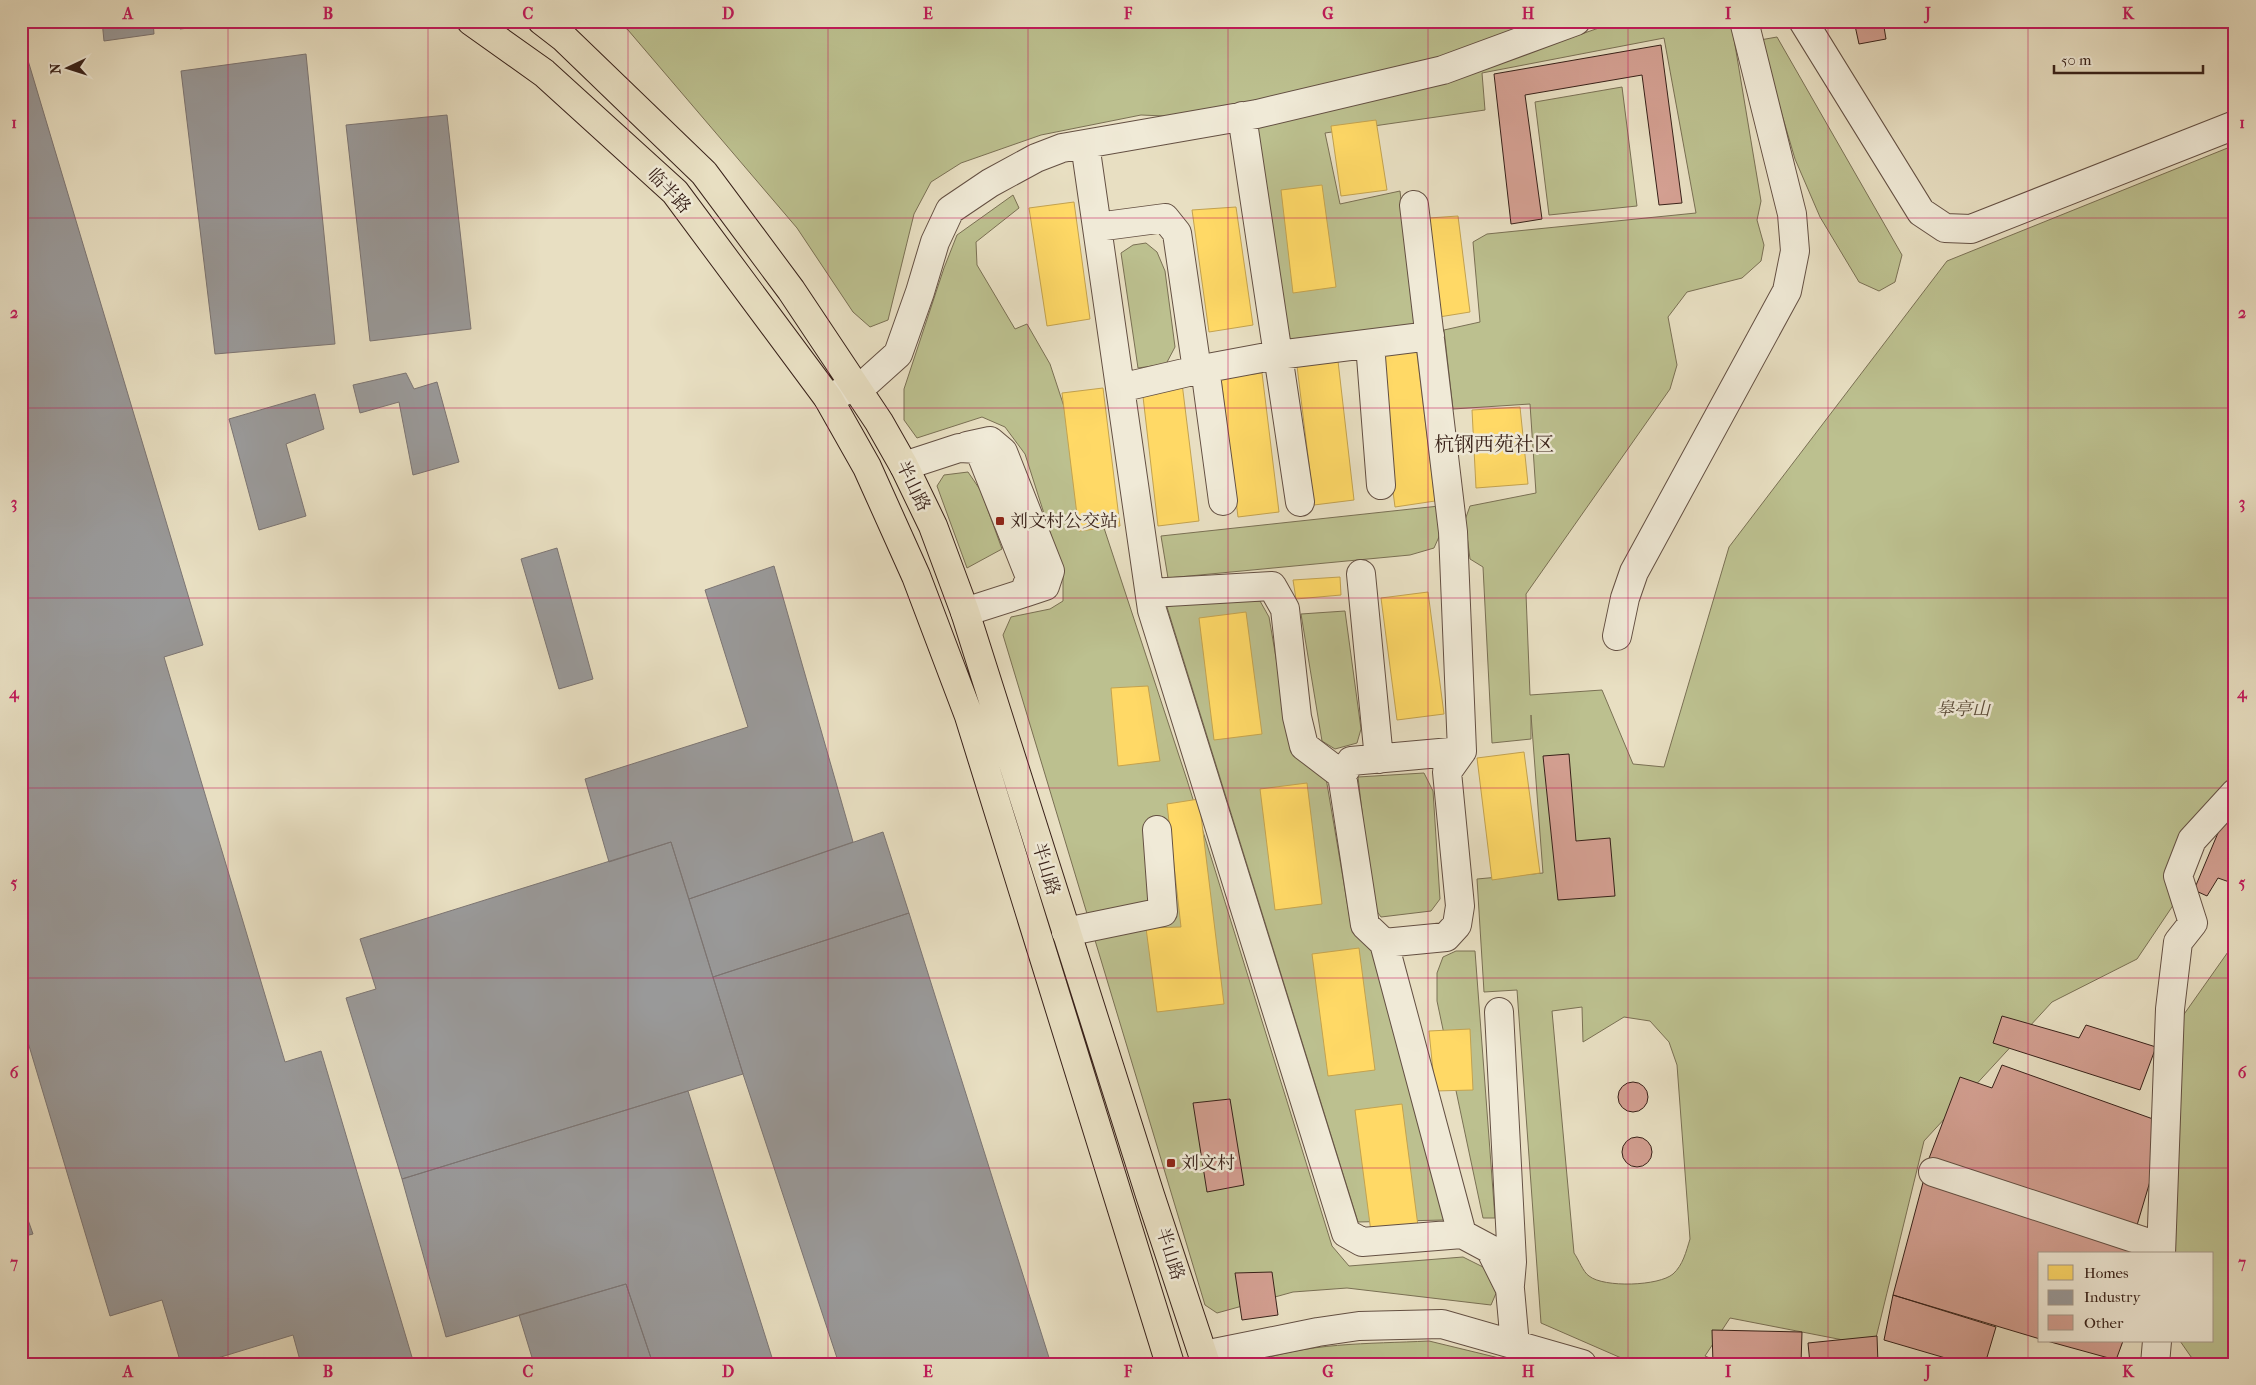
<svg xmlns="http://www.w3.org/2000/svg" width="2256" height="1385" font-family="'IM FELL French Canon','Noto Serif SC',serif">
	<rect width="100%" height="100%" fill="#e8dfc2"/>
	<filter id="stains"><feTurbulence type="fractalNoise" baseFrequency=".004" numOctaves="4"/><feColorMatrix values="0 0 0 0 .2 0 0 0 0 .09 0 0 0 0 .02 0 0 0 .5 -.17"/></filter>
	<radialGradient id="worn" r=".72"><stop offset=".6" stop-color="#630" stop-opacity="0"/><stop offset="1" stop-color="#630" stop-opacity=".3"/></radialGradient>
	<!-- green -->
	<path fill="#bcc08f" stroke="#7a7054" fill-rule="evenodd" d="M617,21H1537L1475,50L1211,118L1141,115L1041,135L961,163L931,182L914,214L888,320L870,327L853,312L797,228L628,30Z
		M1619,21H1731L1761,201L1757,220L1764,245L1761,261L1742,278L1687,292L1668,317L1677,365L1670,389L1526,594L1530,695L1602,690L1633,764L1664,767L1729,547L1947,261L2235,145V780L2176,901L2137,959L2052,1002L1924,1141L1874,1346L1730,1318L1705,1356L1725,1364H1635L1541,1323L1517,990L1484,992L1477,879L1543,873L1531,715V739L1492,743L1483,567L1470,559L1465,520L1470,506L1536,493L1530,404L1453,409L1444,330L1480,322L1473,242L1487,234L1696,213L1664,38L1482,73L1485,110L1325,133L1340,204L1400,191L1415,325L1283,340L1252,126L1446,81ZM1582,1007L1583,1042L1624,1017L1650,1021L1669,1042L1677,1065L1690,1239C1686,1252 1683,1265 1673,1274C1659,1286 1604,1288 1589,1276C1583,1272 1579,1260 1574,1253L1552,1011Z
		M1777,37L1902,255L1895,282L1879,291L1859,282L1820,217L1795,159L1760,40Z
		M1622,87L1637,206L1549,215L1535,102Z
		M1013,195L1019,208L976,242L977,265L1015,329L1027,324L1050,364L1187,780L1332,1246L1349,1266L1463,1257L1487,1269L1497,1291L1491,1305L1347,1288L1293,1292L1217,1313L1205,1305L1003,635L1011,617L1050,609L1063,601V573L1025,454L1005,427L982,417L917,438L904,420V389L944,268L957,235Z
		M1146,243L1157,252L1165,271L1175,347L1166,364L1138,368L1121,253L1133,245Z
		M968,472L981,491L1002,549L967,568L937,486L944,475Z
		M1439,506L1442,530L1434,548L1410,555L1168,578L1161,536Z
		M1260,601L1269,617L1292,751L1326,778L1352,931L1373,950L1444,1220L1358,1222L1167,607L1183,603Z
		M1345,611L1361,729L1357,743L1335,749L1322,741L1301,614Z
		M1424,773L1433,791L1440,899L1431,911L1381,917L1373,906L1358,777Z
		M2235,942V1364H2196L2180,1341H2212V1254H2171L2175,1027Z
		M1456,951H1475L1495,1218H1483L1437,1001V973L1443,957Z
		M1429,1341L1524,1364H1249C1305,1342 1369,1344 1429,1341Z"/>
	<!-- homes -->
	<path fill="#ffd966" stroke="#c3a24f" d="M1376,120L1387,190L1341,196L1331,126Z
		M1322,185L1336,287L1293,293L1281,190Z
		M1074,202L1090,319L1047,326L1029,208Z
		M1236,207L1253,325L1209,332L1192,210Z
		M1458,216L1470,312L1439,317L1429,218Z
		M1416,346L1435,501L1395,507L1375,351Z
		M1338,361L1354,500L1314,505L1297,366Z
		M1262,373L1279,512L1238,517L1221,378Z
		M1182,383L1199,521L1158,526L1142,388Z
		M1103,388L1120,526L1079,531L1062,393Z
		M1520,407L1528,484L1476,488L1472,410Z
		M1340,577L1341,595L1296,599L1293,580Z
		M1428,592L1444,714L1397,720L1381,598Z
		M1246,612L1262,734L1214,740L1199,618Z
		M1148,686L1160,761L1118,766L1111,688Z
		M1524,752L1540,873L1492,880L1477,758Z
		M1307,783L1322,904L1275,910L1260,789Z
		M1199,799L1224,1004L1157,1012L1146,928L1181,927L1167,804Z
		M1359,948L1375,1070L1328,1076L1312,954Z
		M1470,1029L1473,1090L1435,1091L1429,1031Z
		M1402,1104L1418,1226L1371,1232L1355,1110Z"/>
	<!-- industry -->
	<path fill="#999" stroke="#7c7573" d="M102,21H153L154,34L104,41Z
		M179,21H249L180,29Z
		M21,37L203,645L164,657L285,1062L321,1051L414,1364H301L293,1335L198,1364H181L162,1300L110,1316L21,1019Z
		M306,54L335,344L215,354L181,71Z
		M447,115L471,329L370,341L346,125Z
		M406,373L414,389L437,382L459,462L413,475L399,402L360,413L353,385Z
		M315,394L324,429L286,444L306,516L259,530L229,419Z
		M557,548L593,679L559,689L521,559Z
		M774,566L853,842L689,899L671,842L609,862L585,779L748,727L705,590Z
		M883,832L909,913L713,977L689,899Z
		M671,842L743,1074L402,1179L346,998L376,989L360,939Z
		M909,913L1051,1364H839L743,1074L713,977Z
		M688,1091L774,1364H653L626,1284L446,1337L402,1179Z
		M21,1200L33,1234L21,1237Z
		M626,1284L653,1364H534L519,1315Z"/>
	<!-- building -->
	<path fill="#d39f91" stroke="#382119" d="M1854,21H1883L1886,39L1859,44Z
		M1661,45L1682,203L1659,205L1642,75L1525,95L1542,219L1511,224L1494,74Z
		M1569,754L1576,841L1610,838L1615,896L1558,900L1543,756Z
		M2223,821L2235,825V884L2218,878L2207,896L2194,890Z
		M2002,1016L2079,1038L2086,1025L2156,1047L2140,1090L1993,1043Z
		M2002,1065L2167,1124L2135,1232L1928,1161L1960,1077L1992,1088Z
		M1618 1097a15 15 0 1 1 30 0a15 15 0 1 1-30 0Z
		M1230,1099L1244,1185L1207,1192L1193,1103Z
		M1622 1152a15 15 0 1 1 30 0a15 15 0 1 1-30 0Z
		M1925,1175L2140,1254H2040V1339L1893,1295Z
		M1272,1272L1278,1315L1242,1320L1235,1273Z
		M1893,1295L1996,1327L1985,1364H1966L1884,1340Z
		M1712,1330L1802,1332L1801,1364H1713Z
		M1877,1336L1878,1364H1810L1808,1343Z
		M2047,1341H2123L2116,1360Z"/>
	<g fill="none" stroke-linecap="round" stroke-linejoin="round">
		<!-- minor casing -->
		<g stroke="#645043" stroke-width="30">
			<path id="minor" d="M1803,21L1921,212L1945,228L1971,229L2235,125
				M1085,144L1152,610L1346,1233L1362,1242L1462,1234
				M1097,227L1165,218L1177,233L1197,370L1120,388
				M1370,344L1381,485
				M1205,368L1223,501
				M1197,370L1278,355L1242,116
				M828,398L868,381L898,354L920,292L935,242L950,210L990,183L1036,158L1062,148L1257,114L1443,70L1576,21
				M967,446L990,441L1003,452L1050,571L1045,586L1024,593
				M904,466L959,448L979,449L1030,577L1024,593L965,612
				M1300,502L1278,355L1430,336
				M1361,574L1379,759
				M1150,593L1272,586L1285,609L1297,717L1304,746L1342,775
				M1617,636L1625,598L1634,572L1787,291L1795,251L1792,214L1744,21
				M1462,751L1351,761L1342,775L1365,925L1384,943L1462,1234L1490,1249L1510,1289L1515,1345
				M1066,932L1163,912L1157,830
				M1384,943L1446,937L1457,925L1460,906L1447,772L1462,751L1453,532L1414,205
				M1499,1012L1512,1262L1510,1285
				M1933,1172L2161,1247
				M2161,1254L2170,1009L2178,942L2193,923L2178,876L2192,840L2235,793
				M1204,1355L1318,1332L1359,1326L1442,1324L1582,1364
				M2155,1364L2157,1341"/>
		</g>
		<!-- major casing -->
		<g stroke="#382119" stroke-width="30">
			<path id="major" d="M471,21L544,73L675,192L828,398L867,467L916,576L969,716L1170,1364
				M542,21L564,38L704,173L791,290L879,422L904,466L933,526L965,612L1150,1195L1206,1364"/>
		</g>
		<!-- minor -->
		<use href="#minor" stroke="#f0ead7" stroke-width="28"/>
		<!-- major -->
		<use href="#major" stroke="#e8dfc2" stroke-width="28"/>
	</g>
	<!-- grid -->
	<path fill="none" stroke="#c2185b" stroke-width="1" stroke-opacity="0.55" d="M228,21V1364M428,21V1364M628,21V1364M828,21V1364M1028,21V1364M1228,21V1364M1428,21V1364M1628,21V1364M1828,21V1364M2028,21V1364M21,218H2235M21,408H2235M21,598H2235M21,788H2235M21,978H2235M21,1168H2235"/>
	<!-- markers -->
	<g fill="#8f2418" stroke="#f0ead7" stroke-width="2">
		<rect x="995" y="516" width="10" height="10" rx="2.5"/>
		<rect x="1166" y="1158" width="10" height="10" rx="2.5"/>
	</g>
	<g text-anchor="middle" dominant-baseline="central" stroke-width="5" stroke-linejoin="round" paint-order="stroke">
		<!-- street labels -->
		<g font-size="18" fill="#382119" stroke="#f0ead7">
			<text transform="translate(669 191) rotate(47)">临半路</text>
			<text transform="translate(913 486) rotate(64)">半山路</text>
			<text transform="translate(1046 869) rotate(73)">半山路</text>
			<text transform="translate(1170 1254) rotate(72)">半山路</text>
		</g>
		<!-- poi labels -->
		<g font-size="18" fill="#382119" stroke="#f0ead7" text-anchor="start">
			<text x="1010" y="521">刘文村公交站</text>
			<text x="1181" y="1163">刘文村</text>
		</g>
		<!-- park labels -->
		<g font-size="18" font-style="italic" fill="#594936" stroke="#f0ead7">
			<text x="1963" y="709">皋亭山</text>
		</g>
		<!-- quarter labels -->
		<g font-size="20" fill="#382119" stroke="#f0ead7">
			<text x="1494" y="444">杭钢西苑社区</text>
		</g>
	</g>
	<!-- margin -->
	<rect width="2256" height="1385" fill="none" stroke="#e8dfc2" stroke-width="55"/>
	<!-- legend -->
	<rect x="2038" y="1252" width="175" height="90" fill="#f0ead7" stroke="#a69a8b"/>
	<rect x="2048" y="1265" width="25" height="15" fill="#ffd966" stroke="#a69a8b"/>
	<text x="2084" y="1278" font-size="15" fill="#382119">Homes</text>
	<rect x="2048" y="1290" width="25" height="15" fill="#999999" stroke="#a69a8b"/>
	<text x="2084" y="1302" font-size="15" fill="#382119">Industry</text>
	<rect x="2048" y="1315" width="25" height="15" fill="#d39f91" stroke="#a69a8b"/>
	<text x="2084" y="1328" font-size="15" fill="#382119">Other</text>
	<!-- north arrow -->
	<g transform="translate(68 68) rotate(266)" stroke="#f0ead7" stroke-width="4" paint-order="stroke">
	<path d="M0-4L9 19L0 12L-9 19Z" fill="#382119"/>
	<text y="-8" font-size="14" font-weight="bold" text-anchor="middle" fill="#382119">N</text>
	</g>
	<!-- scale -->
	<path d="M2054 65v8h149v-8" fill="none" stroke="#382119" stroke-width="2.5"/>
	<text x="2061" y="65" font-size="15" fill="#382119" stroke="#f0ead7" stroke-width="4" paint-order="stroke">50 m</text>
	<rect x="28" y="28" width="2200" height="1330" fill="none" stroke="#c2185b" stroke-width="2"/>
	<g font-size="16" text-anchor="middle" font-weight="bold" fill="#c2185b">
		<text x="128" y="19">A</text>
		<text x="328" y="19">B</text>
		<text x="528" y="19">C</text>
		<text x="728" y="19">D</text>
		<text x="928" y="19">E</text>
		<text x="1128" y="19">F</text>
		<text x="1328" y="19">G</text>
		<text x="1528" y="19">H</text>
		<text x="1728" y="19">I</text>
		<text x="1928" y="19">J</text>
		<text x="2128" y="19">K</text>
		<text x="14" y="128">1</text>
		<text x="2242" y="128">1</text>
		<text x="14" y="318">2</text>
		<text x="2242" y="318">2</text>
		<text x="14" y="508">3</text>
		<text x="2242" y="508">3</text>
		<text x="14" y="698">4</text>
		<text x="2242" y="698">4</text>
		<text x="14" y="888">5</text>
		<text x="2242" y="888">5</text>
		<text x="14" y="1078">6</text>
		<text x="2242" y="1078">6</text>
		<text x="14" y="1268">7</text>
		<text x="2242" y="1268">7</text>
		<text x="128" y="1377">A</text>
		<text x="328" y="1377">B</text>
		<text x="528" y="1377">C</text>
		<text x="728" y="1377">D</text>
		<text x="928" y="1377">E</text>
		<text x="1128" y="1377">F</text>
		<text x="1328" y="1377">G</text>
		<text x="1528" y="1377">H</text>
		<text x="1728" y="1377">I</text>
		<text x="1928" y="1377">J</text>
		<text x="2128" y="1377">K</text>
	</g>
	<rect width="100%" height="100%" filter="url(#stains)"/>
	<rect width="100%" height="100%" fill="url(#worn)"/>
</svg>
